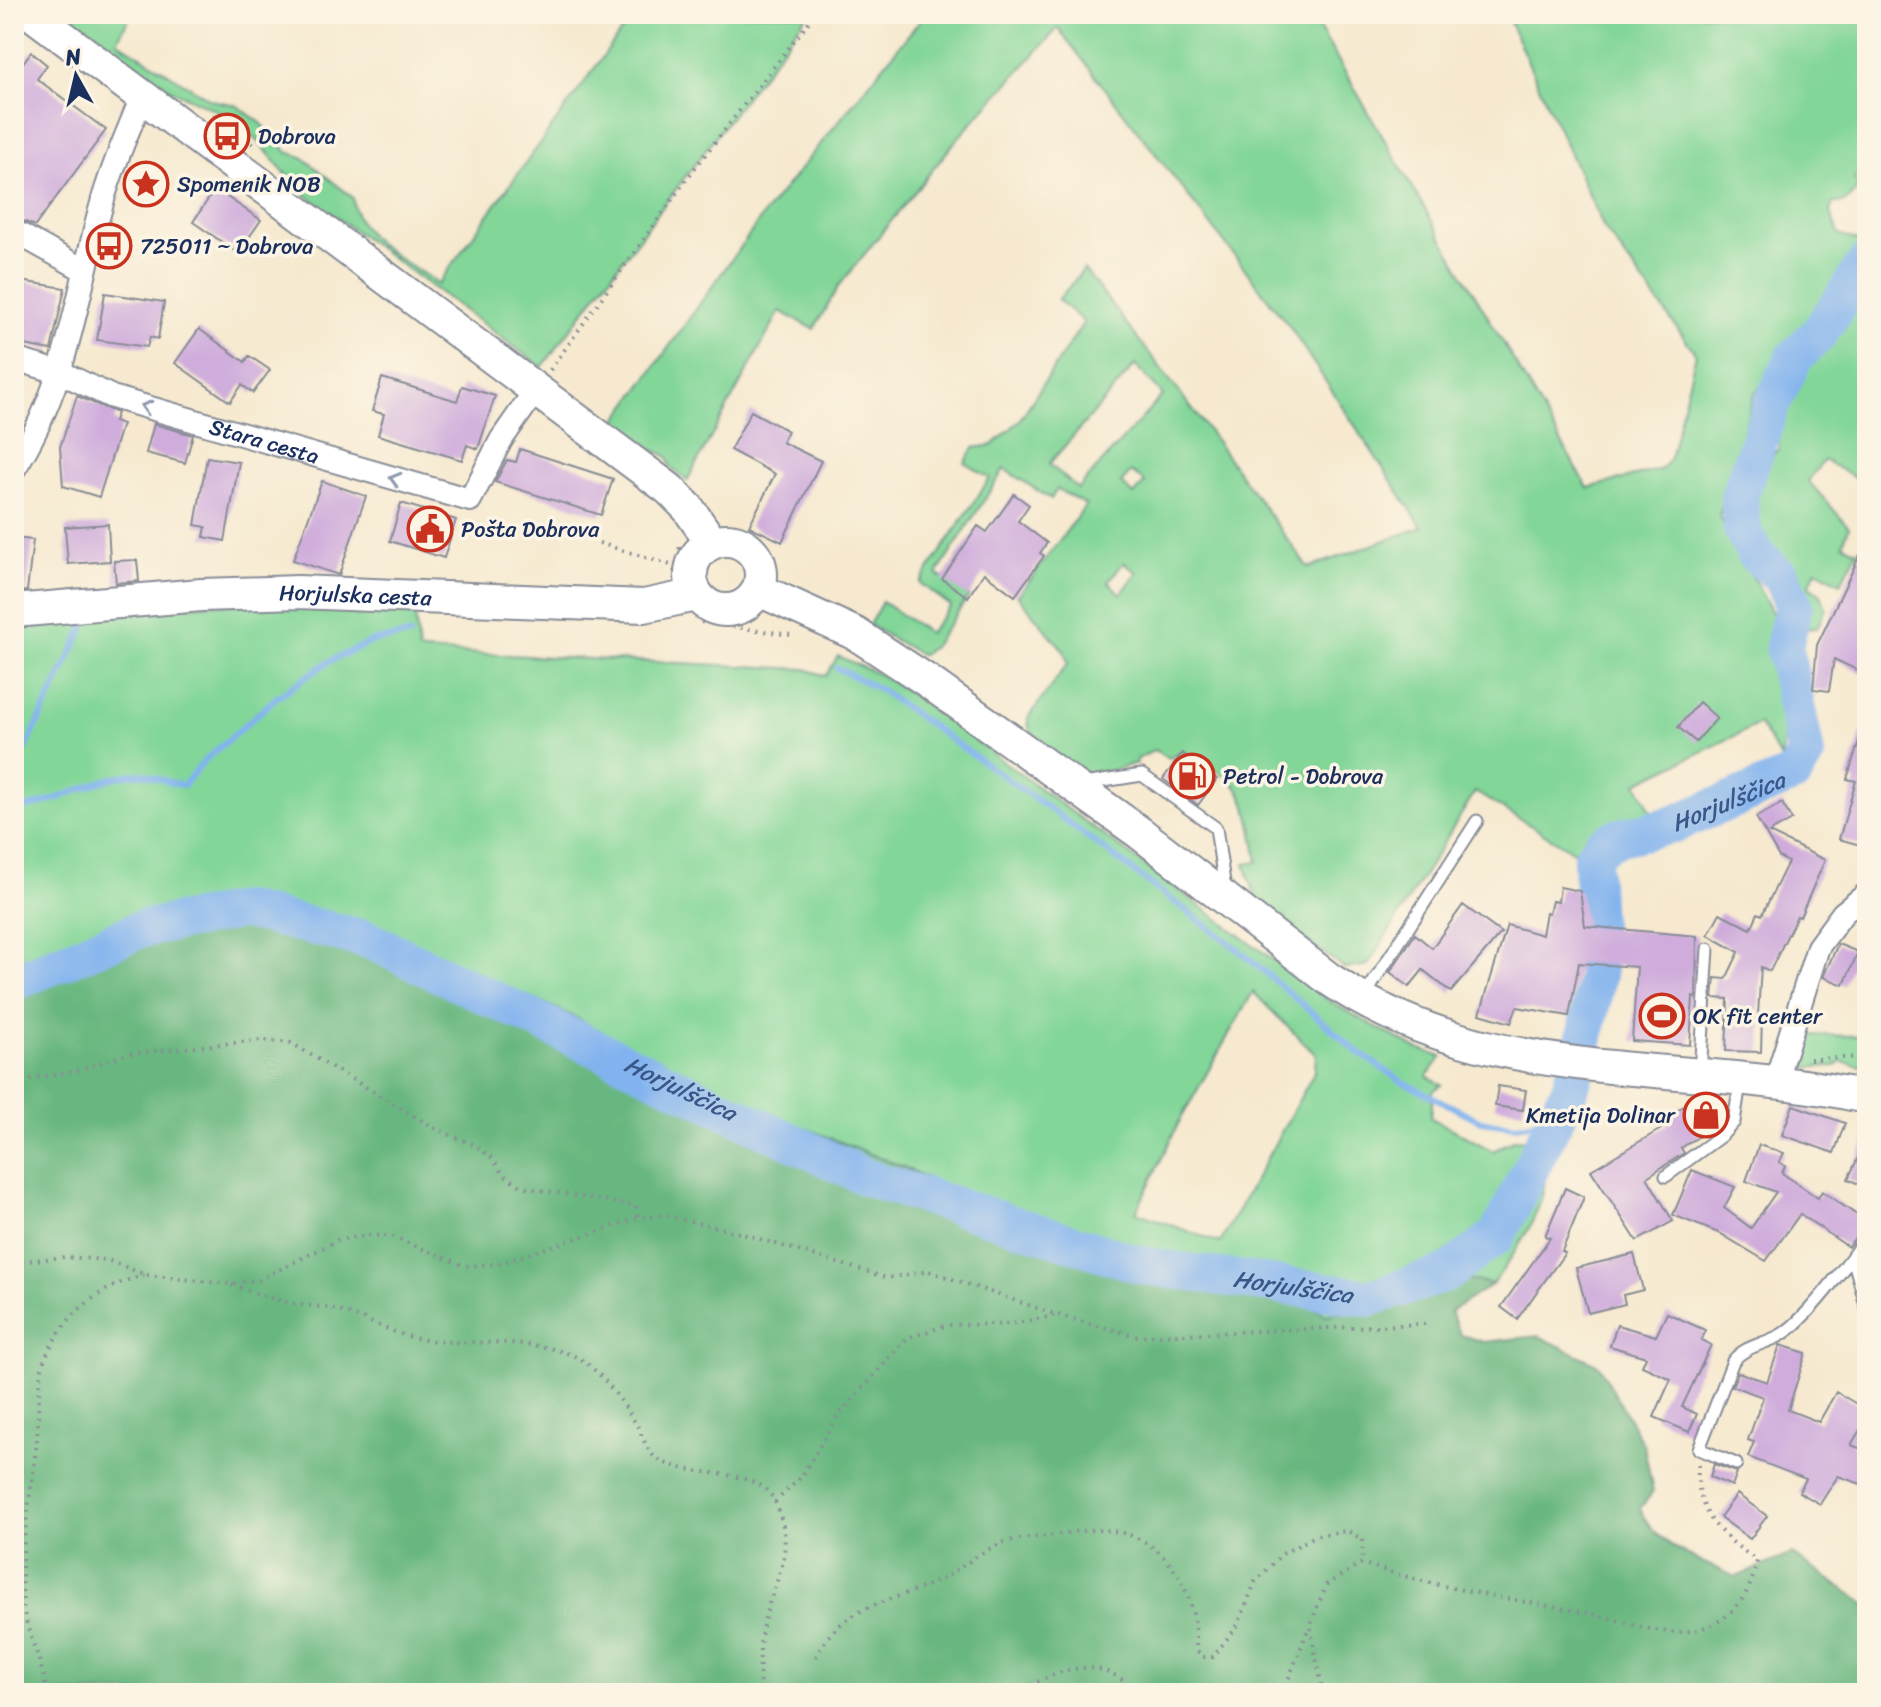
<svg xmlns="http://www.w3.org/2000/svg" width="1881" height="1707" font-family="Sriracha,sans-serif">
	<rect width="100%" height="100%" fill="#fcf5e5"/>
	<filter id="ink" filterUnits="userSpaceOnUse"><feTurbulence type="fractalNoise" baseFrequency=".0125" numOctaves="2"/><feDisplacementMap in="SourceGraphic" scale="16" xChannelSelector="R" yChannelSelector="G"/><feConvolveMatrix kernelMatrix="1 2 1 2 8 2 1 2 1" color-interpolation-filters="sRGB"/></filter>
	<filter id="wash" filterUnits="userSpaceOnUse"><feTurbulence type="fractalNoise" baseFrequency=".006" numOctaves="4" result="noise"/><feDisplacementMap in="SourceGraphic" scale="32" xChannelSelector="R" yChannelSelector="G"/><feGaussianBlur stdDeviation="1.8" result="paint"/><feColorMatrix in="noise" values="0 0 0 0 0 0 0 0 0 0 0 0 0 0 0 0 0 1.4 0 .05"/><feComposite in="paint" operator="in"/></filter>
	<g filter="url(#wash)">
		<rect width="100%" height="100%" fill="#f6e9cf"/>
		<!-- green -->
		<path fill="#82d698" stroke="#4e827b" stroke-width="2" fill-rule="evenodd" d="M61,14H131L117,41L211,100L236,105L261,123L287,152L302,157L353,198C354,239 408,262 438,284L634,14H808L542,367L300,191L257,140L218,111L156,83Z
			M925,14H1311L1588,488L1662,469L1670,458L1696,354L1604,228L1506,14H1867V167L1854,179L1858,185C1854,198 1846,204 1833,203L1830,212L1839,235L1867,244V485L1824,460L1808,481L1849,527L1843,544L1858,551L1841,583L1816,570L1809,586L1821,594L1826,609L1817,628L1800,629L1801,610L1797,593L1786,570L1766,557L1748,504L1752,481L1779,448L1777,424L1794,371L1785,359L1754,394L1719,516L1775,618L1770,637L1777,697L1786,727L1781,759L1759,724L1637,783L1656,821L1594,834L1578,854L1475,792L1368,965L1345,969L1274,916L1256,899L1245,864L1258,862C1254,840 1251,806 1237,788C1225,772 1200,762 1184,752L1169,758L1155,750L1137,759V763C1122,767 1110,773 1095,773C1069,773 1026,745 1028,718L1068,663L1064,651L1018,596L1086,505L1057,489L1051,499L1004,469L937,574L969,596L933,647L921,655L869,625L882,602L929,633L951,606L920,583L990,478L965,463L974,448L993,445L1019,421L1084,322L1058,300L1084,269L1200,419L1308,568L1422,527L1289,326L1058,28L958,138L838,287L814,329L780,311L687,481L671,468L667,456L648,448L614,424L764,214ZM1135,365L1163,395L1078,489L1049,464ZM1131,472L1145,482L1134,495L1121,483ZM1124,562L1137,573L1121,594L1108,582Z
			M213,604L414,607L419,651L805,669L826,676L838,656L885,677L921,701L1332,1003L1415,1048L1442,1057L1427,1076L1442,1085L1433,1091L1431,1118L1493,1151L1515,1139L1529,1140C1571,1180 1518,1247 1493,1284L1467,1280L1436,1294L1356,1312L1326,1315L1307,1304L1301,1270L1263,1282L1199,1271L1155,1254L1113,1249L1082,1233L1031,1226L901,1166L761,1111L670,1068L572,1016L432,953L278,905H188L119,944L14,968V620ZM1253,992L1316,1055L1315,1071L1220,1243L1136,1212L1178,1124Z
			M1796,1035L1867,1036V1067L1840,1062L1836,1066L1795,1068L1791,1059Z"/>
		<!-- forest -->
		<path fill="#69b780" stroke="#42736f" stroke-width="2" d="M188,905H278L432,953L572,1016L670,1068L761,1111L901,1166L1031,1226L1082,1233L1113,1249L1155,1254L1199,1271L1263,1282L1300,1270L1313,1275L1302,1291L1307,1304L1326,1315L1402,1303L1467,1280L1493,1284L1450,1312L1461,1335L1484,1342L1539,1336L1599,1365L1644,1446L1653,1492L1640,1508C1654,1546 1701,1561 1736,1577L1792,1554L1867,1605V1693H14V968L119,944Z"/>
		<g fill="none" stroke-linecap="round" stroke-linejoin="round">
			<!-- stream -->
			<path stroke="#82b3ee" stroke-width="6" d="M837,668L879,689L1054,812L1239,950L1359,1053L1401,1081L1481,1121L1517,1126L1554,1118
				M14,773L88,619
				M14,809C58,805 92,778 135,774C151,772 167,785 184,785L204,761L276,698L328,662L373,641L410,635"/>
			<!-- river -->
			<path stroke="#82b3ee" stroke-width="38" id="s1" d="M14,982L141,929L244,910L369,940L868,1178L1144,1266L1370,1298L1446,1274L1497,1236L1570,1089L1585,1037L1597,975L1592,858L1601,846L1616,838L1672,825L1793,775L1806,754L1784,647L1794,605L1780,576L1756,555L1742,529L1739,497L1771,406L1794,358L1819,333L1867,262"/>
		</g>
		<g id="blocks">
			<!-- building -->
			<path fill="#cfacdc" d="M31,52L47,65L37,79L106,130L35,226L14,217V154L24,140L14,132V75Z
				M215,189L261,220L238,253L193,222Z
				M14,280L65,288L51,350L19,344L21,332L15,331L20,304L14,303Z
				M105,293L164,302L158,339L150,337L147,347L97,340Z
				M199,329L245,362L249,356L270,370L253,393L242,385L230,402L175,363Z
				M382,378L457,401L462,386L495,396L478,449L467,445L462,460L378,435L384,414L372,411Z
				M77,396L117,413L114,421L122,424L99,497L63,486L60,447Z
				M751,411L788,431L782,442L821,461L782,542L749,526L775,474L730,450Z
				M154,424L193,435L185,463L146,453Z
				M520,449L613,479L601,515L495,482L507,460L516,462Z
				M207,457L239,462L225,541L204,537L206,527L195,525Z
				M322,481L366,496L339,575L293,560Z
				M1014,494L1029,505L1018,521L1047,543L1040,553L1044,556L1015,596L984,573L968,597L942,579L978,526L987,532Z
				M401,503L456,520L444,558L390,541Z
				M108,524L110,561L68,564L65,527Z
				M14,538L33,540L27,591L14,592Z
				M1867,540V675L1834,659L1829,691L1813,689L1817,645Z
				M137,560L139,581L116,583L114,561Z
				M1699,702L1717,718L1696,742L1678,727Z
				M1863,728L1867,729V847L1839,839L1856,781L1847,779Z
				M1182,753L1217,779L1198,805L1163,779Z
				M1782,803L1792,820L1769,833L1825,860L1800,917L1797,916L1770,971L1761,967L1758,1015L1762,1016L1761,1052L1726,1051L1728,999L1713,998L1715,978L1726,979L1739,952L1708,935L1720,913L1751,929L1758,913L1762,915L1788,862L1779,857L1756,817Z
				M1560,887L1580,891L1585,926L1697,936L1696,998L1693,997L1690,1045L1632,1041L1637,967L1579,963L1569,1016L1517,1007L1511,1023L1480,1014L1507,925L1542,935L1546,912L1549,913L1552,901L1558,902Z
				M1463,905L1501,933L1451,992L1423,970L1409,987L1390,972L1415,934L1432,948Z
				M1838,944L1858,952L1844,985L1823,977Z
				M1498,1086L1526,1090L1523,1110L1495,1106Z
				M1704,1094L1712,1095L1726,1119L1681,1148L1684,1153L1647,1177L1673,1221L1637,1241L1591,1170L1668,1125L1664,1118Z
				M1793,1105L1845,1123L1834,1153L1782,1135Z
				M1867,1138V1188L1848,1179Z
				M1759,1145L1784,1153L1779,1162L1785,1166L1782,1173L1818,1198L1822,1191L1867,1222L1848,1247L1800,1214L1766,1261L1721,1234L1673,1215L1692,1170L1735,1187L1724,1208L1751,1228L1776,1192L1746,1181Z
				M1565,1188L1584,1197L1562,1251L1565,1253L1517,1319L1501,1307L1550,1238L1545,1236Z
				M1634,1254L1643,1290L1623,1295L1625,1304L1588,1313L1576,1268Z
				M1667,1313L1705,1330L1701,1340L1711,1345L1682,1407L1697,1414L1689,1432L1654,1417L1671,1379L1642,1366L1646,1357L1610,1346L1617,1325L1656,1336Z
				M1780,1345L1806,1353L1788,1410L1819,1422L1836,1392L1867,1410V1418L1851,1445L1867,1451V1486L1838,1476L1820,1504L1799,1492L1806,1479L1748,1457L1754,1442L1748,1440L1763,1397L1732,1386L1738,1372L1767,1382Z
				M1714,1464L1737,1472L1732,1486L1710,1477Z
				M1737,1494L1767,1516L1750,1539L1720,1517Z"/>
		</g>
	</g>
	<g filter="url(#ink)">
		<use href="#blocks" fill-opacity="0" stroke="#888c96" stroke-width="2"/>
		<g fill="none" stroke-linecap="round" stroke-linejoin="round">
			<!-- lane casing -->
			<g stroke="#888c96" stroke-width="15">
				<path id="lane" d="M1084,784L1142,775L1216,828L1225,889
					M1364,997L1477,821
					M1700,1073L1708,949
					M1666,1176L1722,1135L1734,1122L1740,1083
					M1853,1257L1867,1309
					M1736,1464L1699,1449L1733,1361C1746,1345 1763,1345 1781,1335C1805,1321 1851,1260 1867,1235"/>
			</g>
			<!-- street casing -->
			<g stroke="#888c96" stroke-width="26">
				<g id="street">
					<path d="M14,231L84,270"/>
					<path id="s2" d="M14,359L62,373L112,397L470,500L501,440L537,388"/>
					<path d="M14,469C68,385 76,297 102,203C112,166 129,130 143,94"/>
					<path d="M1775,1083L1818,947L1843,913L1867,894"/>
				</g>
			</g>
			<!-- secondary casing -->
			<g stroke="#888c96" stroke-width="36">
				<g id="secondary">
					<path d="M32,14L669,489L688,508L712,543"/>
					<circle cx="726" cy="575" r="35"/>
					<path d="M759,590L856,634L926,680L1140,833L1329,979C1492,1090 1682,1057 1867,1097"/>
					<path id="s3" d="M14,611L201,595L298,592L644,606L696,595"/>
				</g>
			</g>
			<!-- path -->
			<path stroke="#888c96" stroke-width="4" stroke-dasharray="2 6" stroke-linecap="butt" d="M213,115L238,129L254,145
				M550,370L694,169L815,14
				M734,532L749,540L775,567
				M599,543L677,567
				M674,572L680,554L679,542
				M701,622L791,635
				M1810,1059L1867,1057
				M14,1082L76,1071L127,1054L261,1040L291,1043L436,1129L475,1145L492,1158L504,1175L523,1187L636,1206L638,1218
				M14,1262L65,1257L107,1260L146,1275L229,1284L259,1280L338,1240L371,1235L393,1237L465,1266L498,1264L638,1218L664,1215L740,1233L887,1278L929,1271L1057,1315L1136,1336L1426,1324
				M232,1285C251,1291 271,1299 290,1303C304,1305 319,1306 332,1309C368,1317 397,1339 436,1341C482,1345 530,1337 574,1356C598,1366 621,1400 635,1422C642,1433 646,1451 656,1458C689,1481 759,1463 776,1504C798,1557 773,1578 763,1626C758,1647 760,1672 760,1693
				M775,1502L802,1476L836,1418L907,1338L948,1325L1010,1324L1054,1316
				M816,1657C841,1603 894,1603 942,1579C963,1568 981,1550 1005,1542C1018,1538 1033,1538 1047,1536C1072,1532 1102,1526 1126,1534C1176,1549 1198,1602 1196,1650L1203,1657H1213L1238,1625L1255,1582L1282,1554L1317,1535L1348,1531L1363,1540L1362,1563
				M46,1693C44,1662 26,1634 23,1604C18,1548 32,1494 37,1439C40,1411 35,1379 47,1354C66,1313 101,1286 144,1275
				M1016,1693C1063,1668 1095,1652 1139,1693
				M1283,1693L1309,1627
				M1323,1693L1310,1625L1327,1584L1362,1563C1438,1589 1506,1598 1583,1612C1623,1619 1662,1641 1703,1628C1736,1617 1751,1592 1757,1561C1719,1533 1695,1514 1698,1463"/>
			<!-- lane -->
			<use href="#lane" stroke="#fff" stroke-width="11"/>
			<!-- street -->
			<use href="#street" stroke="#fff" stroke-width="22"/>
			<!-- secondary -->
			<use href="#secondary" stroke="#fff" stroke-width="32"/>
		</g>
		<!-- one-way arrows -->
		<defs><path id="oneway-chevron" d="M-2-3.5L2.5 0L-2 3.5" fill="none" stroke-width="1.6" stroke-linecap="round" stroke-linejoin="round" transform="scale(2)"/></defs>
		<g stroke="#8d97ae">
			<use href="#oneway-chevron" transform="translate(146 407) rotate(-164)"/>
			<use href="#oneway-chevron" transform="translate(395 479) rotate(-164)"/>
		</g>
	</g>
	<!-- icons -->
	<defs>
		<g id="bus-ring" transform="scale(2.3)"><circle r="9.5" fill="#fcf5e5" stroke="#c8321e" stroke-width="1.5"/><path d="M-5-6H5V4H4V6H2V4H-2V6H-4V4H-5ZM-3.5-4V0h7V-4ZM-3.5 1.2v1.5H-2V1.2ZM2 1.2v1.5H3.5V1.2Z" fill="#c8321e"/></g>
		<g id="sight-ring" transform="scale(2.3)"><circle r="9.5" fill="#fcf5e5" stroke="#c8321e" stroke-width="1.5"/><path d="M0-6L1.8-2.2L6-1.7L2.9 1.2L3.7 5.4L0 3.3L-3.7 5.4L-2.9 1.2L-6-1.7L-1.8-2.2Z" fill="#c8321e"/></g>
		<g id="civic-ring" transform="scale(2.3)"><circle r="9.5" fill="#fcf5e5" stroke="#c8321e" stroke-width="1.5"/><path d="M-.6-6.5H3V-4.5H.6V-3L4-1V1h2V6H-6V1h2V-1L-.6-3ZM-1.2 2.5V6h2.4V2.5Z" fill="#c8321e"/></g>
		<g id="fuel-ring" transform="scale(2.3)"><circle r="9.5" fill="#fcf5e5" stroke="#c8321e" stroke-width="1.5"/><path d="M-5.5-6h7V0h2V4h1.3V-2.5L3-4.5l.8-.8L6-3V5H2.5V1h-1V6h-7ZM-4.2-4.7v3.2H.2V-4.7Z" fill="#c8321e"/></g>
		<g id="stadium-ring" transform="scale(2.3)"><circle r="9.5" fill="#fcf5e5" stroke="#c8321e" stroke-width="1.5"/><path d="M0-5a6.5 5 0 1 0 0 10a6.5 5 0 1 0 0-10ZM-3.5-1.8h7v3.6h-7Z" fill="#c8321e"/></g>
		<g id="shop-ring" transform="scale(2.3)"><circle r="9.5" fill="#fcf5e5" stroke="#c8321e" stroke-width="1.5"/><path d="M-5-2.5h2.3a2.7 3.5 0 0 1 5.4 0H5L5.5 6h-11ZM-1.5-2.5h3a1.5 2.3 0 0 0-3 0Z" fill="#c8321e"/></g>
	</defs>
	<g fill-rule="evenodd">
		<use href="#bus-ring" x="227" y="136"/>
		<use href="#sight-ring" x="146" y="184"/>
		<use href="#bus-ring" x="109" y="246"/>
		<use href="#civic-ring" x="430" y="529"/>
		<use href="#fuel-ring" x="1192" y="776"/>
		<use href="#stadium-ring" x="1662" y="1016"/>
		<use href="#shop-ring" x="1706" y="1115"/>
	</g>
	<g text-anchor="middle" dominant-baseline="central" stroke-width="7" stroke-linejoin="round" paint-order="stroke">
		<!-- poi labels -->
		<g font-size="22" fill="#1b2f5e" stroke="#fcf5e5" text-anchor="start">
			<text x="258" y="136">Dobrova</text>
			<text x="177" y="184">Spomenik NOB</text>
			<text x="140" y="246">725011 ~ Dobrova</text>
			<text x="461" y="529">Pošta Dobrova</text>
			<text x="1223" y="776">Petrol - Dobrova</text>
			<text x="1693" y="1016">OK fit center</text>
			<text x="1675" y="1115" text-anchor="end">Kmetija Dolinar</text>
		</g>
		<!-- street labels -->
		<g font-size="22" fill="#1b2f5e" stroke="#fcf5e5">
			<text stroke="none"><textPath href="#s2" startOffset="264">Stara cesta</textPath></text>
			<text stroke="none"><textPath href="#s3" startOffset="342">Horjulska cesta</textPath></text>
		</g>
		<!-- water labels -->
		<g font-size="24" font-style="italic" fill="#3a5789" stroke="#fcf5e5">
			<text stroke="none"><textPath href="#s1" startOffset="2134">Horjulščica</textPath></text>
			<text stroke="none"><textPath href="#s1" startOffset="716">Horjulščica</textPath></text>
			<text stroke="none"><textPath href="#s1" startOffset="1364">Horjulščica</textPath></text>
		</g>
	</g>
	<!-- margin -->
	<rect width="1881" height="1707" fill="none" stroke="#fcf5e5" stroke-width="48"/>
	<!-- north arrow -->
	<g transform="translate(76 76) rotate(352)" stroke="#fcf5e5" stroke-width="6" paint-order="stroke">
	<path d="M0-6L14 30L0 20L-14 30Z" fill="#1b2f5e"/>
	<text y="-12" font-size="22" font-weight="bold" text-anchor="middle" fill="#1b2f5e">N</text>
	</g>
</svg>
